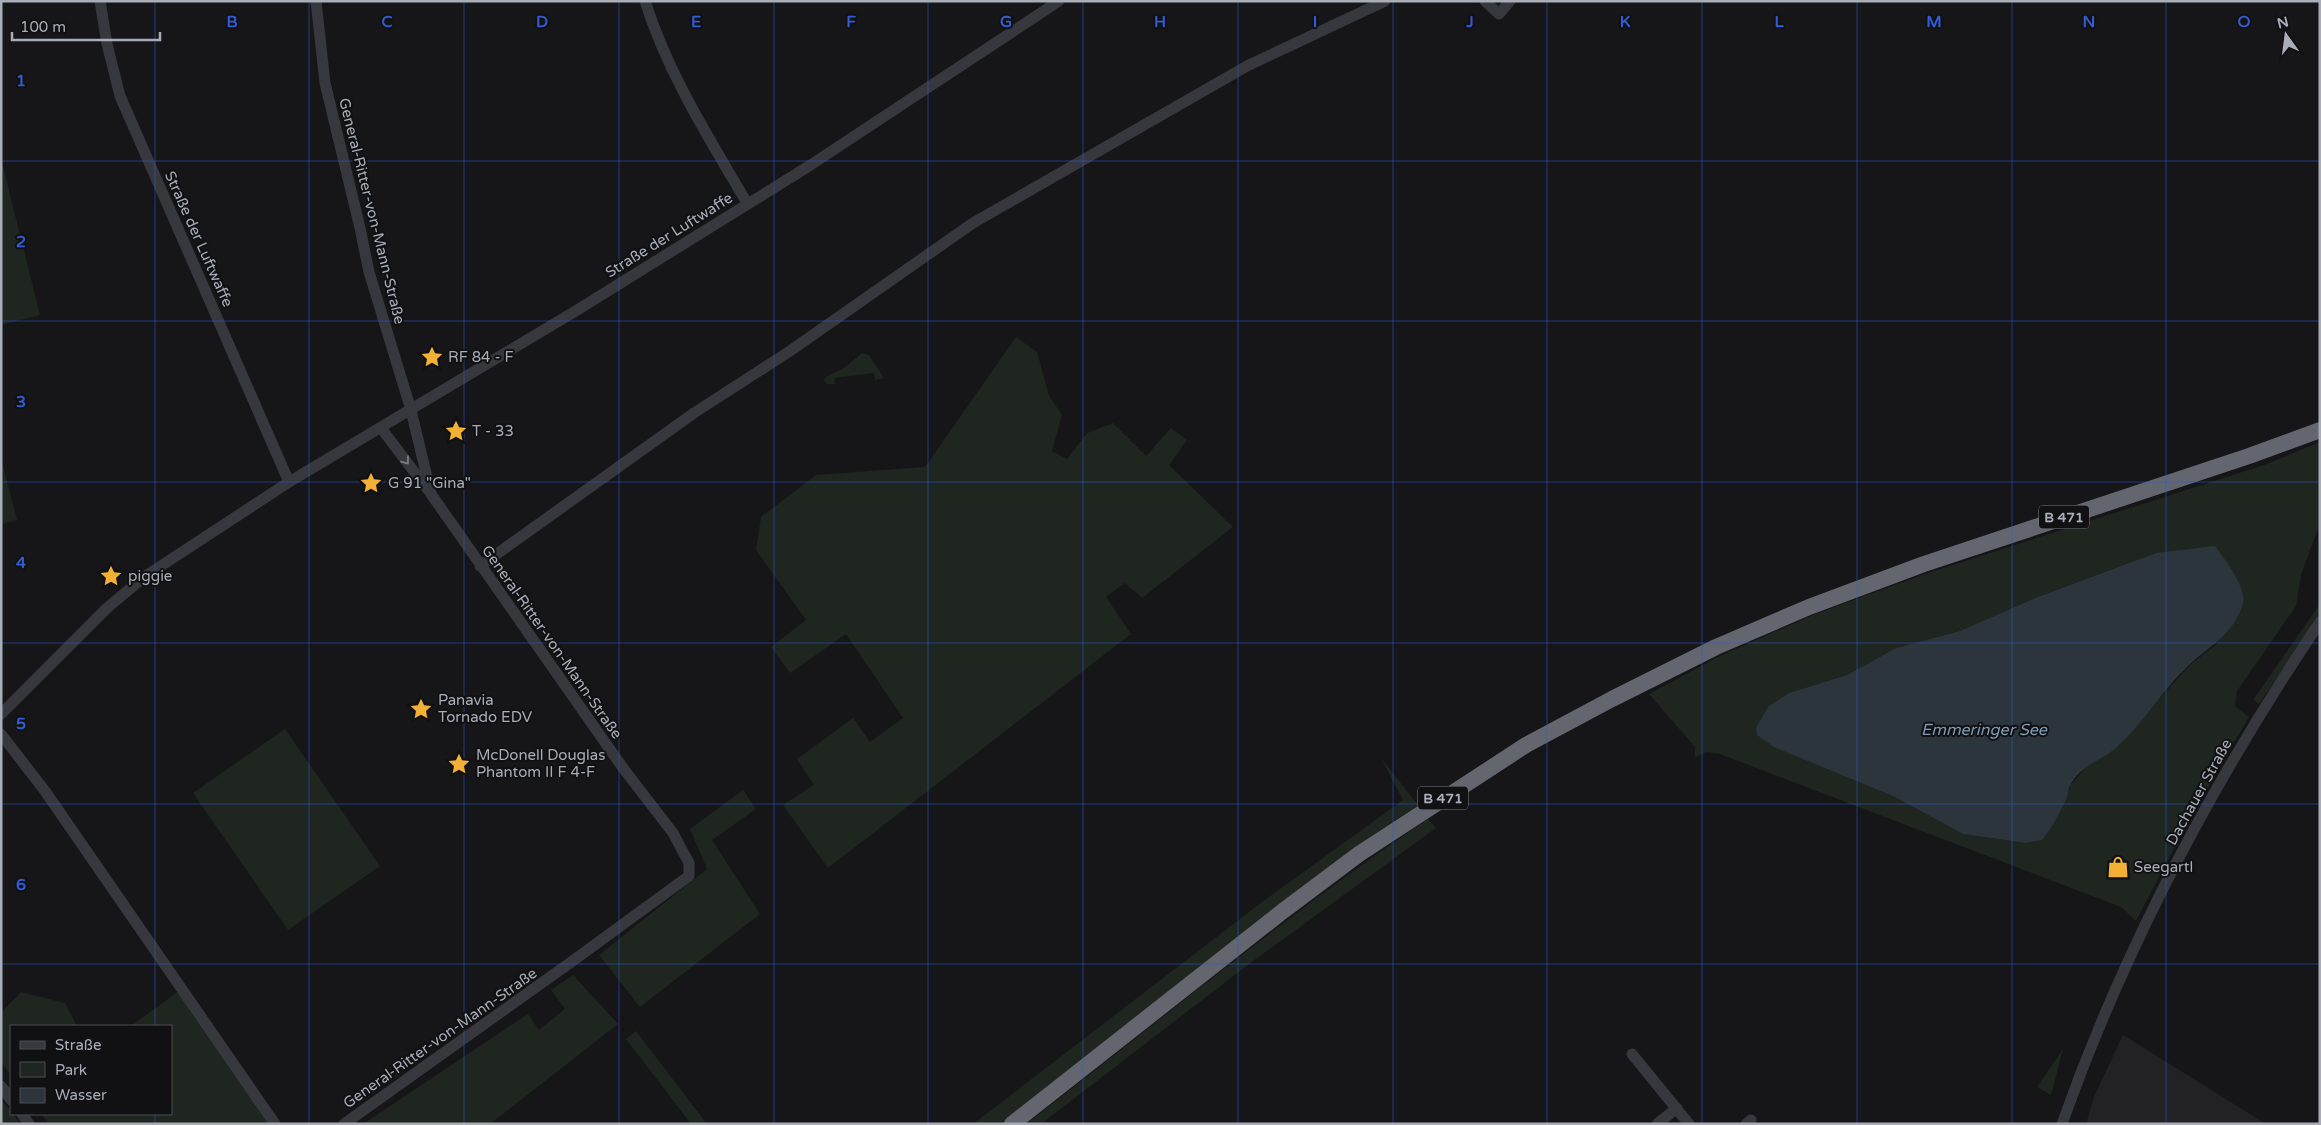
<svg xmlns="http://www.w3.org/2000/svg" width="2321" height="1125" font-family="'Varela Round',sans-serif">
	<rect width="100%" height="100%" fill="#161618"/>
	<!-- built -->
	<path fill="#222225" d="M2123,1035L2266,1124H2086L2094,1097Z"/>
	<!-- green -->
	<path fill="#1e261f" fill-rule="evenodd" d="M1,158L40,315L1,325Z
		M1016,337L1037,352L1049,396L1062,415L1052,451L1067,459L1087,433L1113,423L1146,456L1171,428L1187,440L1169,465L1233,527L1142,598L1125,583L1106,597L1131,634L828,868L783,805L814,785L797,759L853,718L870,742L903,718L846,634L790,673L771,647L806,620L756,550L761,517L816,475L925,467Z
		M862,353L869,355L884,378L875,380L874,373L834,378L835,384H827L824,380L826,377L844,368Z
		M2320,442V523L2301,575L2296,606L2237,691L2235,706L2249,717L2193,812L2136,921L2121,907L1720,754L1707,752L1695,757V747L1649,694L1720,656L1813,615L1928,573L2267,464ZM2156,553L2218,643L2190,665L2111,752L2087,766L2070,786L2068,795L2042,840L2026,843L1963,834L1893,796L1789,693L1847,675L1896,648L1960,631L2035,598Z
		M1,458L17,520L1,524Z
		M2320,604V615L2259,704L2253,700Z
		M285,729L380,866L288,930L193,793Z
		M1381,758L1418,805L1351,850L1244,933L1083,1063L1003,1124H973L1262,902L1403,800Z
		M743,790L756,809L712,840L760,914L640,1007L599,955L707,869L690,829Z
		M1428,819L1436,828L1253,961L1041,1124H1026C1160,1021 1288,913 1428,819Z
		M573,975L618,1024L490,1124H363L528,1014L539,1030L565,1009L551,990Z
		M179,991L272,1124H49L41,1114H171V1026H131Z
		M21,992L65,1003L77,1026H11V1075L1,1062V1013Z
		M636,1031L707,1124H691L626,1039Z
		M2063,1049L2051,1095L2037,1087Z
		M1,1099L21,1124H1Z"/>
	<!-- water -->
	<path fill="#2c353c" d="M2215,546C2224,558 2247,588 2243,603C2235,633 2210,646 2189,665C2162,690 2144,723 2116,748C2101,761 2079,766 2070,786C2068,789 2069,794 2067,797C2061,811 2052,828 2042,840L2026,843L1963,834L1893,796L1774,747L1757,735L1756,728L1768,707L1789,693L1847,675L1896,648L1960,631L2035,598L2156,553Z"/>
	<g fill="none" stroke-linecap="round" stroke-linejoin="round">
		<!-- minor -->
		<path stroke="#37383d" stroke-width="11" d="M100,1L107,44L120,96L289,482
			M316,1L325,83L360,228L369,272L411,410L431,494L623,768L673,833L689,863V876L574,960L344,1124
			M645,1C668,74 709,138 747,203
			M1485,1L1499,14L1510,1
			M381,428L428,490
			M480,566L694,413L790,351L973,223L1247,66L1385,1
			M1,714L107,608L144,577L289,482L574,312L809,166L1059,1
			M1,734L45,791L275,1124
			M1632,1054L1689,1124
			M1,1086L11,1100
			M22,1114L29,1124
			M1657,1124L1677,1108
			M1746,1124L1751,1120
			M2062,1124C2125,946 2215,778 2320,622"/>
		<!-- highway -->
		<path stroke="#63666e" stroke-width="16" d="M1012,1124L1283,911L1359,854L1526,745L1612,699L1716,647L1809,607L1924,564L2249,456L2320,430"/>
	</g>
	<!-- one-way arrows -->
	<defs><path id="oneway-chevron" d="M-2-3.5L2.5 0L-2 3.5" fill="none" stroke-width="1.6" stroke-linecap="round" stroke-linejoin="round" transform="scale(1.25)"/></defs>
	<use stroke="#757881" href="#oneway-chevron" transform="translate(406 461) rotate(53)"/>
	<!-- grid -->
	<path fill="none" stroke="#325cd3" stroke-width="1" stroke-opacity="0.55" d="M155,1V1026M309,1V1124M464,1V1124M619,1V1124M774,1V1124M928,1V1124M1083,1V1124M1238,1V1124M1393,1V1124M1547,1V1124M1702,1V1124M1857,1V1124M2012,1V1124M2166,1V1124M1,161H2320M1,321H2320M1,482H2320M1,643H2320M1,804H2320M1,964H2320M155,1114V1124"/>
	<!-- icons -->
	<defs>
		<g id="sight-bare" transform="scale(1.725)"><path d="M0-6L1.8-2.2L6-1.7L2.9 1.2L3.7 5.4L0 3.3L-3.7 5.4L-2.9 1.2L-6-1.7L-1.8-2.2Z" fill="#f2b134" stroke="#111113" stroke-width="2.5" paint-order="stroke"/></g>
		<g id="shop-bare" transform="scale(1.725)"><path d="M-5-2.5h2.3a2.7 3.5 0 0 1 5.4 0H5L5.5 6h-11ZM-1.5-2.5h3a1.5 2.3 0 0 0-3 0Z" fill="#f2b134" stroke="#111113" stroke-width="2.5" paint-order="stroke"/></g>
	</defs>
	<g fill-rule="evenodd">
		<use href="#sight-bare" x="432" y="357"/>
		<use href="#sight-bare" x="456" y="431"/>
		<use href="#sight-bare" x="371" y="483"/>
		<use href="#sight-bare" x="111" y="576"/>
		<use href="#sight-bare" x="421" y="709"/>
		<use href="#sight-bare" x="459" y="764"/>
		<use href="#shop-bare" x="2118" y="867"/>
	</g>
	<g text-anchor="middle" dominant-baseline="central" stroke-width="4" stroke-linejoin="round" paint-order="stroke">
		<!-- shield labels -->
		<g fill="#111113" stroke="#7b7e86" stroke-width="1">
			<rect x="2039" y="505.5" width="50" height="23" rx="4"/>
			<rect x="1418" y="786.5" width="50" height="23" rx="4"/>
		</g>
		<g font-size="14" font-weight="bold" fill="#a8adb8">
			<text x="2064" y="517">B 471</text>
			<text x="1443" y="798">B 471</text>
		</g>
		<!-- street labels -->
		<g font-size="15" fill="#a8adb8" stroke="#111113">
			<text transform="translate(372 211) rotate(76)">General-Ritter-von-Mann-Straße</text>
			<text transform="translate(669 235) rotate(-32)">Straße der Luftwaffe</text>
			<text transform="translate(199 239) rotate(66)">Straße der Luftwaffe</text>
			<text transform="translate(552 642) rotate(55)">General-Ritter-von-Mann-Straße</text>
			<text transform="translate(2199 792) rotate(-61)">Dachauer Straße</text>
			<text transform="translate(440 1038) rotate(-35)">General-Ritter-von-Mann-Straße</text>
		</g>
		<!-- poi labels -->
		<g font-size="15" fill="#a8adb8" stroke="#111113" text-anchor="start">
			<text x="448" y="357">RF 84 - F</text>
			<text x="472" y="431">T - 33</text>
			<text x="388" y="483">G 91 "Gina"</text>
			<text x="128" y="576">piggie</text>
			<text x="438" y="700">Panavia<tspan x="438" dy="17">Tornado EDV</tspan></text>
			<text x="476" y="755">McDonell Douglas<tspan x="476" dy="17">Phantom II F 4-F</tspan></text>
			<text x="2134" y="867">Seegartl</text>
		</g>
		<!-- water labels -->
		<g font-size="16" font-style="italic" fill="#7f9bb3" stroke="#111113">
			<text x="1984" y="730">Emmeringer See</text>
		</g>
	</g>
	<g font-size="16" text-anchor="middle" font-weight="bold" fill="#325cd3" stroke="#111113" stroke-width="4" stroke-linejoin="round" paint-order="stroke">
		<text x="232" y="27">B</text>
		<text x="387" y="27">C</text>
		<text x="542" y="27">D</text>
		<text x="696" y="27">E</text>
		<text x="851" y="27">F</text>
		<text x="1006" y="27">G</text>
		<text x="1160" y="27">H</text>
		<text x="1315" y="27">I</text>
		<text x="1470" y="27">J</text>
		<text x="1625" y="27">K</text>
		<text x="1779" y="27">L</text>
		<text x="1934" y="27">M</text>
		<text x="2089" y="27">N</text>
		<text x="2244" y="27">O</text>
		<text x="21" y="86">1</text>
		<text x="21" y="247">2</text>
		<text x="21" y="407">3</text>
		<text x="21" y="568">4</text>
		<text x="21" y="729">5</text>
		<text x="21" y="890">6</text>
	</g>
	<!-- border -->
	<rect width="2321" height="1125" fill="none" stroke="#a8adb8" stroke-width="5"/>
	<!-- legend -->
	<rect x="10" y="1025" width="162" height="90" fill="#111113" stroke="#4d4f55"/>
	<rect x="20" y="1041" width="25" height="8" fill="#37383d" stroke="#4d4f55"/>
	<text x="55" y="1050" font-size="15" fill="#a8adb8">Straße</text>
	<rect x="20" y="1062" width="25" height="15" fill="#1e261f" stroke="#4d4f55"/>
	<text x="55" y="1075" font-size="15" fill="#a8adb8">Park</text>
	<rect x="20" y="1088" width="25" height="15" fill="#2c353c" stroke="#4d4f55"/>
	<text x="55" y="1100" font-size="15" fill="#a8adb8">Wasser</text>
	<!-- north arrow -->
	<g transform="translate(2286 35) rotate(346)" stroke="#111113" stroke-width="4" paint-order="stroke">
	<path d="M0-4L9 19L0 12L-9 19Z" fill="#a8adb8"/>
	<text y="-8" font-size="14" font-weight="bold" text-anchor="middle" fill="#a8adb8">N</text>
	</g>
	<!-- scale -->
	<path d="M12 32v8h148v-8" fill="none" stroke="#a8adb8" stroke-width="2.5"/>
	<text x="20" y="32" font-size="15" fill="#a8adb8" stroke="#111113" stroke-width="4" paint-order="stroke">100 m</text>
</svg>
